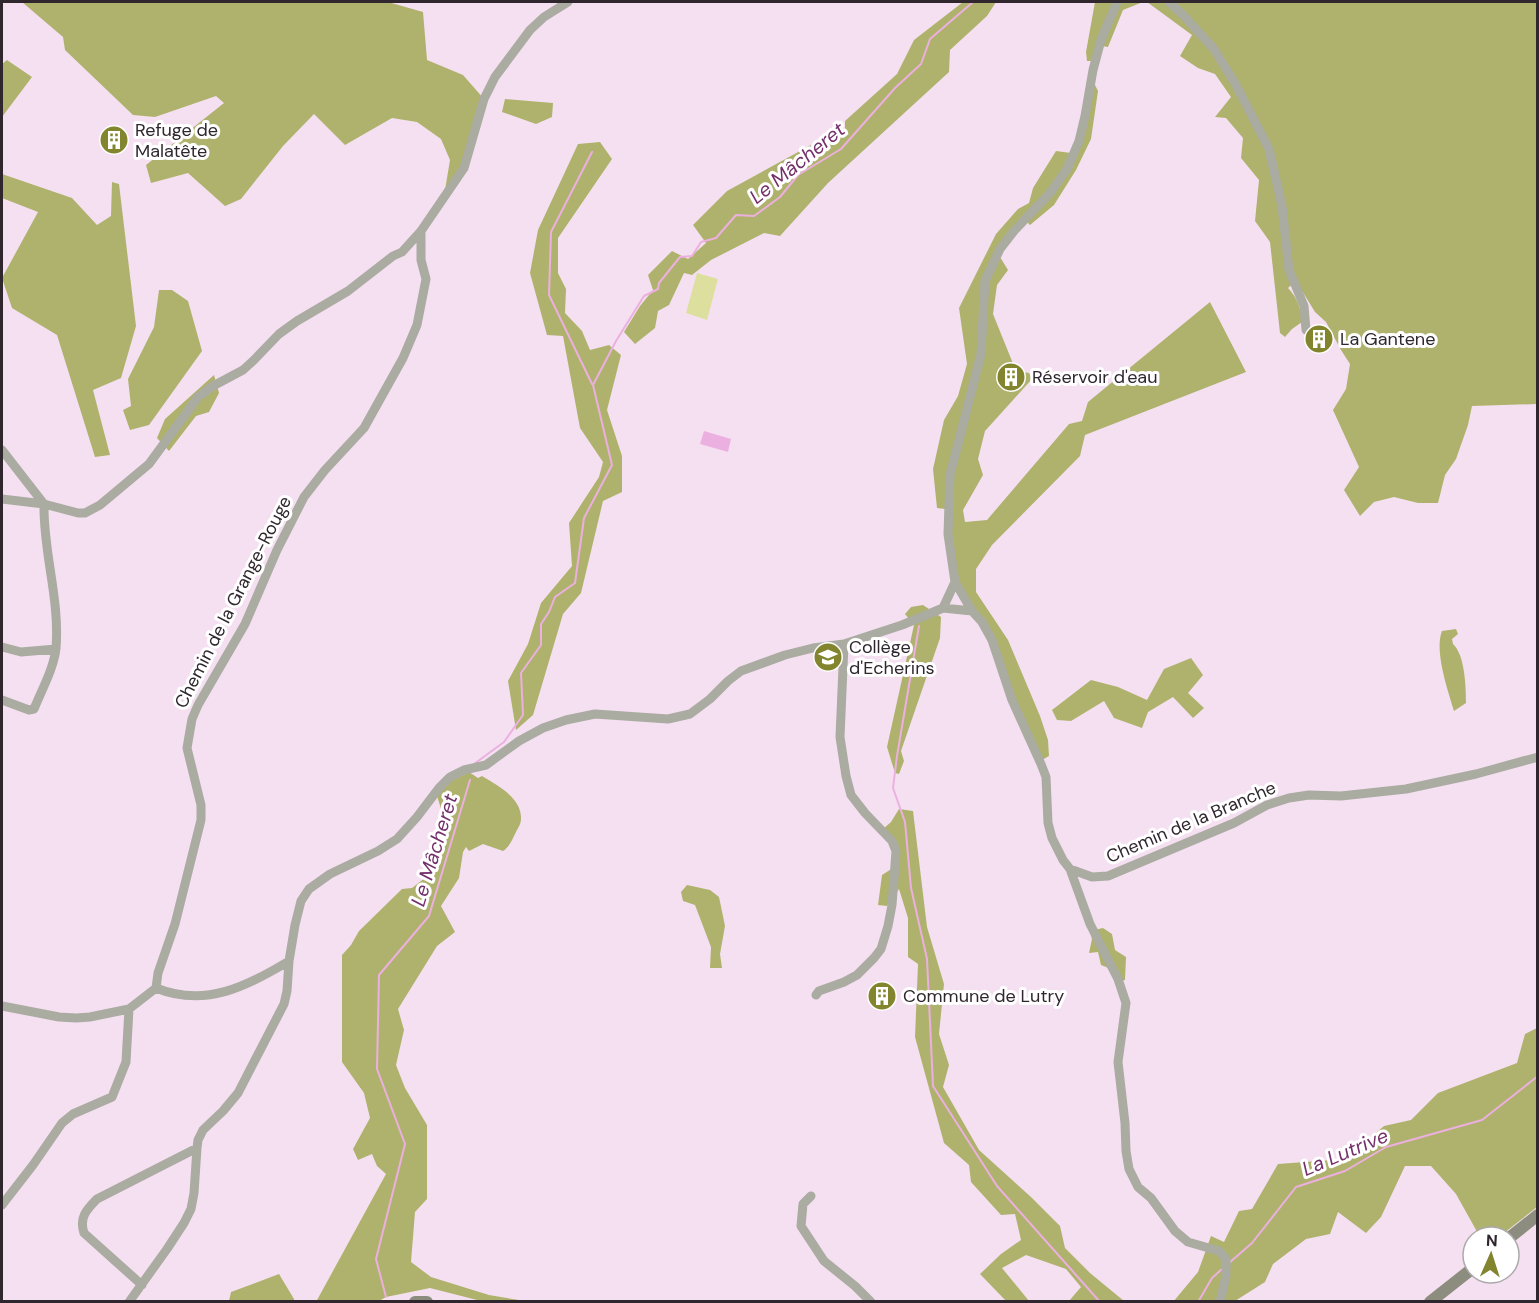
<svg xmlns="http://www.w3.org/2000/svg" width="1539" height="1303" font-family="'DM Sans',sans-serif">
	<rect width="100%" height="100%" fill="#f5e0f1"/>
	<!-- green -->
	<path fill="#dcdf9d" d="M697,273L718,279L707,320L686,313Z"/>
	<!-- forest -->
	<path fill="#afb26c" d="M22,2H388L423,12L427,60L463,75L484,99L464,168L444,196L450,160L441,139L417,122L392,118L345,145L314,114L283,146L241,199L225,206L188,173L151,183L146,165L224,103L216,96L155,117L133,115L65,50L63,37Z
		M963,2H996L987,16L950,50L949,72L828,183L780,236L764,233L711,260L692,275L684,273L669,305L658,311L655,328L635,344L624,332L640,306L653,290L648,275L672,251L688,259L706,243L693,225L727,191L811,145L817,151L845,131V121L897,74L914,40Z
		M1095,2H1113L1091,61H1087L1086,52Z
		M1120,2H1143L1123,10L1108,47L1102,46Z
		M1147,2H1537V404L1472,406L1468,425L1456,459L1445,475L1438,503H1418L1394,497L1374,502L1360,516L1344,490L1359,467L1333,410L1346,389L1350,364L1341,350L1326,322L1315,312L1296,281L1288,288C1298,299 1301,308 1302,322L1292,329L1285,337L1280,333L1270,242L1255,221L1259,180L1241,158L1243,138L1226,118L1215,117L1231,97L1215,74L1198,68L1180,56L1192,35Z
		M7,60L32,77L2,117V64Z
		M1094,83L1098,91L1091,139L1076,170L1054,205L1030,225L1027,222L1072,168Z
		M505,99L553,103L552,117L536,124L502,112Z
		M600,142L612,159L558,238V273L566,289L565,313L582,331L590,350L609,345L621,355L607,410L622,456V492L603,501L581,593L563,614L533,715L516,730L508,681L528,644L541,603L572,566L569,523L599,477L603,462L580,428L563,336L547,335L530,273L538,230L578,144Z
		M1056,151L1071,153L1064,168L982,279L978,353L945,509L937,508L933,469L944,420L958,396L967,364L959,308L996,234L1018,209L1029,203L1033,188Z
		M2,174L72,198L97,225L111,216L112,182L119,184L136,326L121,378L93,390L110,455L95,457L57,335L12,308L2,278L38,212L2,198Z
		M1000,257L1008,270L997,285L993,314L1016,371L1029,373L1032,379L985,431L978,459L983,475L963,510L965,522L987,520L1069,424L1082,421L1088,402L1210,302L1246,372L1085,435L1080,456L992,545L976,569V592L1008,640L1040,716L1048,740L1049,756L1042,760L1013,694L973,610L957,581L950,536L952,475L983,355L987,282Z
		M159,290H172L188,301L202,351L149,425L130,430L123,410L131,406L128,379L154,327Z
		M214,375L219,393L209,412L196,416L169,451L157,438L165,419Z
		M923,605L941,617L940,638L901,751L904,761L899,774L895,773L887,747L914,625L905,614L911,607Z
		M1456,629L1458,634L1452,639L1453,644C1465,655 1466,687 1466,703L1454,711C1448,691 1434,651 1442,631Z
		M1191,658L1203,675L1188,693L1204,708L1193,718L1173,697L1148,712L1142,728L1114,718L1104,701L1071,721L1057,720L1052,710L1091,680L1118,687L1147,700L1164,669Z
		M469,772L478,778L482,776C497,785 522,798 521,819C521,824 518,828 516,832C512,840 510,846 503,851L483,844L469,851L466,847L463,852L459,878L441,906L455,932L437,946L398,1009L404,1030L396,1065L405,1088L427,1125V1199L415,1212L411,1262L431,1277L489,1295L525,1301H481L430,1288L386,1297L379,1301L316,1302L386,1174L377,1166L372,1154L358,1160L353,1149L370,1118L364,1093L342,1062V955L351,945L359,931L402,889L412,888L430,874L431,852L443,815L437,796L449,782Z
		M899,809L913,811L927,927L944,984L939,1034L949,1065L943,1087L979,1150L1031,1197L1060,1226L1065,1248L1090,1273L1124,1301H1069L1081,1287L1066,1269L1026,1255L1002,1268L1029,1301H1006L980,1274L1001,1254L1021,1240L1015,1214L1001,1215L971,1182L969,1165L944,1143L915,1037L918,964L908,957V918L899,889L887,906L878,905L882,875L896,866L898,847L883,829L891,822Z
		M687,885L710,890L719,897L725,926L720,954L722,968H710L711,947L695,905L683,901L681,892Z
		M1103,928L1112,934L1115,950L1126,957L1125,980L1116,982L1111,969L1101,965L1098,952L1089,953L1092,939L1090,931Z
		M1537,1028V1207L1499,1237H1480L1456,1194L1431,1166H1405L1381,1217L1366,1233L1338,1212L1330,1234L1306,1239L1273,1264L1265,1282L1235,1301L1173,1302L1198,1272L1211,1236L1224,1242L1239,1211L1252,1209L1278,1164L1345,1159L1384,1126L1411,1120L1438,1093L1517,1063L1525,1034Z
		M279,1274L294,1299V1301H229L231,1292Z"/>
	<!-- water -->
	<path fill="#ecb0e0" d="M704,431L731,439L728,452L700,444Z"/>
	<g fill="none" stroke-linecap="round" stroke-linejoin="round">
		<!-- stream -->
		<path stroke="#ecb0e0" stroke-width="2" d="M592,152L551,232L549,295L592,384
			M919,626L897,756L893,788L905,822L911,888L927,959L933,1086L997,1186L1100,1302
			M474,764L504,742L523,715L521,673L541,645V624L549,612L555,597L575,583L584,518L612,465L593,385L616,341L644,296L658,289L659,283L680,257L692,256L701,242L716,238L736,215L754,216L780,197L798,175L841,149L895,88L921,64L930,39L973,2
			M1229,1263L1252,1243L1296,1187L1345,1171L1386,1147L1482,1120L1538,1076
			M386,1297L376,1259L405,1144L377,1069L379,975L429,916L470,780
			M1198,1302L1212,1278L1222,1269"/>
		<!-- street -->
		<path stroke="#aaaba1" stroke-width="9" d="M1169,2L1183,15L1214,49L1236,85L1269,149L1282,206L1289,270L1304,306L1306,330
			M2,450L44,504
			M2,499L44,504L78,513H85L100,505L149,464L198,397L213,386L243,370L254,360L279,334L297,321L348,291L393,256L402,252L421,231L464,168L484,99L495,77L530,30L544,17L568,2
			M955,582L972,611L982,622L992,640L1012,700L1041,764L1046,777L1048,823L1052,838L1063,860L1070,869L1090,924L1118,979L1126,1003L1118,1062L1125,1123L1126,1151L1129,1169L1138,1187L1151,1198L1175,1231L1188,1242L1219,1251L1226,1259V1276L1220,1302
			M943,608L972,611
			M2,647L21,652L56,649
			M2,700L29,710L34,709C42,689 54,668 56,648C60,599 43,552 44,504
			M1070,869L1092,877L1108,876L1234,823L1267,805L1289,798L1309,795L1341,796L1406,789L1476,774L1538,757
			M156,988L158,973L175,924L201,820V805L187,748L192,719L198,705L245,624L277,550L304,497L325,470L364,428L403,358L417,325L426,279L421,260V231
			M816,995L819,991L844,982L857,975L874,958L881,949L888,926L892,905L896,851L892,841L865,813L851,795L846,776L840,737L844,644
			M2,1006L59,1017L76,1018L90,1017L129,1009L156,988C205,1008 248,986 289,961
			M811,1196L803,1204L801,1226L824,1261L855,1286L871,1302
			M2,1205L33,1165L62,1123L73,1114L112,1097L126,1062L129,1009
			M142,1285L84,1233C79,1218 86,1210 97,1199L197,1148
			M129,1302L167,1249L184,1223L191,1209L194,1193L197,1148L198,1140L203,1130L223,1111L238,1093L284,1004L287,991L289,961L295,925L301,901L309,889L330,874L378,851L397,839L417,817L439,788L450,777L464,770L486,765L519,741L543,728L566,720L595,714L668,719L690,714L710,699L728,681L741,671L785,655L813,648L844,644L902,625L943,608L955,582L948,534L950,475L981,354L985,281L1000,249L1014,231L1050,193L1067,169L1079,141L1085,116L1093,70L1101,40L1117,2"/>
		<!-- secondary -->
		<path stroke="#8c8d7e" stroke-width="12" d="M1509,1238L1538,1215
			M415,1302H427
			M1430,1302L1473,1268"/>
	</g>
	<!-- icons -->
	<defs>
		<g id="building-disc" transform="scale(1.5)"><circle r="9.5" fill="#82842e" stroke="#fff"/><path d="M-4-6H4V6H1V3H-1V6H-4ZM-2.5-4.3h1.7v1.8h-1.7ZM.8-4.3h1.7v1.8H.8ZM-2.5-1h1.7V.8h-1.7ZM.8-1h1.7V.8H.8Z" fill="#fff"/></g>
		<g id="school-disc" transform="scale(1.5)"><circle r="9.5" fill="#82842e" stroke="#fff"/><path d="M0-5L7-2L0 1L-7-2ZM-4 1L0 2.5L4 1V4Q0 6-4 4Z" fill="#fff"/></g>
	</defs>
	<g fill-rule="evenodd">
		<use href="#building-disc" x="114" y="140"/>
		<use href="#building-disc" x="1319" y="339"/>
		<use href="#building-disc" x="1011" y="377"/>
		<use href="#school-disc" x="828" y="657"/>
		<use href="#building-disc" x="882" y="996"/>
	</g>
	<g text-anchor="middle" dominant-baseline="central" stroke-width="6" stroke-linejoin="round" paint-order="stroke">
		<!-- poi labels -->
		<g font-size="18" fill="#2f272d" stroke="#fff" text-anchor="start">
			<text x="135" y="130">Refuge de<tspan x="135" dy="21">Malatête</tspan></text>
			<text x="1340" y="339">La Gantene</text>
			<text x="1032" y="377">Réservoir d'eau</text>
			<text x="849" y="647">Collège<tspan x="849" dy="21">d'Echerins</tspan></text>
			<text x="903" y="996">Commune de Lutry</text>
		</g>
		<!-- street labels -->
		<g font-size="18" fill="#2f272d" stroke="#fff">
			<text transform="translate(233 602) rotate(-63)">Chemin de la Grange-Rouge</text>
			<text transform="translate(1191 822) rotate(-23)">Chemin de la Branche</text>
		</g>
		<!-- water labels -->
		<g font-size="20" font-style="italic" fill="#74306a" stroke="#fff">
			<text transform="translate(797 163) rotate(-39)">Le Mâcheret</text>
			<text transform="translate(434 850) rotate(-73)">Le Mâcheret</text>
			<text transform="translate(1345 1152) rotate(-23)">La Lutrive</text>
		</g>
	</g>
	<!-- border -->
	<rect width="1539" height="1303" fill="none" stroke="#2f272d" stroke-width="6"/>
	<!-- north arrow -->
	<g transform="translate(1491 1255) rotate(3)"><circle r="28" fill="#ffffff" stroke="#aca9ab" stroke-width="1.5"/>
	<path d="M0-4.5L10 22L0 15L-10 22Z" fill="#82842e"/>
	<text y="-9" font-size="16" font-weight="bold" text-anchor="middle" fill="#2f272d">N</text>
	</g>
</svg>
